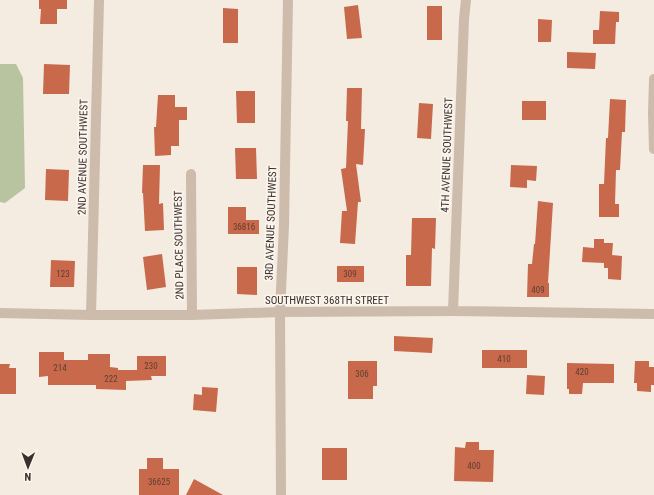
<svg xmlns="http://www.w3.org/2000/svg" width="654" height="495" font-family="'Roboto Condensed',sans-serif">
	<rect width="100%" height="100%" fill="#f4ebe1"/>
	<!-- green -->
	<path fill="#b8c4a0" d="M0,64H16L23,78L25,188L5,203L0,202Z"/>
	<!-- building -->
	<path fill="#c8694b" d="M39,0H67V9H57V24H40L41,9H39Z
		M358,5L362,38L347,39L344,7Z
		M427,6H442V40H427Z
		M223,8L238,9V43H223Z
		M600,11L619,12V22H616L615,44H593V30H599Z
		M538,19L552,20L551,42H538Z
		M567,52L596,53L595,69L567,68Z
		M44,64L70,65L69,94H43Z
		M347,88H362L361,129H365L363,165L356,164L361,202H358L355,244L340,243L342,211H347L341,169L346,168L348,121H346Z
		M236,91H255V123H237Z
		M158,95H175V107H187V120H179V146H171V155L155,156L154,127H156Z
		M610,99L626,100L625,132H622L620,170H616L615,204H619V217H599V184H604L606,138H608Z
		M522,101H546V120H522Z
		M419,103L433,104L431,139L417,138Z
		M235,148H256L257,179H236Z
		M143,165H160L159,204L163,203L164,230L145,231L143,193H142Z
		M511,165L537,166L536,181L527,180V188L510,187Z
		M46,169L69,170L68,201L45,200Z
		M538,201L553,203L548,283H549V297H527L528,264H532L534,244H535Z
		M228,207H246V220H259V234H228Z
		M412,218H436L435,249L432,248L431,286H406V255H411Z
		M594,239H604V243H613L612,255L622,256L621,280L608,279V268H604V263L582,262L583,247L594,248Z
		M162,254L166,287L147,290L143,257Z
		M51,260L75,261L74,287H50Z
		M337,266H364V282H337Z
		M237,267H257V295L237,294Z
		M394,336L433,338L432,353L394,351Z
		M482,350H527V368H482Z
		M39,352H64V360H88V354H110V367L118,368V370H137V356H166V376H151L152,380L126,381V390L96,389V385H48V376L39,377Z
		M348,361H377V386H373V399H348Z
		M635,361H649V367H654V385H651V392L637,391V383H634Z
		M567,363L614,364V383H583L582,394H569V389H567Z
		M0,364H10L9,368H16V394H0Z
		M527,375L545,376L544,395L526,394Z
		M202,387L218,388L216,412L193,410L194,394L202,395Z
		M466,442H479V450H494L493,482L454,481L455,447L465,448Z
		M322,448H347V480H322Z
		M147,458H163V469H179V495H139V469H147Z
		M194,479L223,495H186Z"/>
	<g fill="none" stroke-linecap="round" stroke-linejoin="round">
		<!-- street -->
		<path stroke="#cdbbac" stroke-width="10" d="M654,79L653,113L654,149
			M191,174L192,315
			M453,311L464,19L466,0
			M0,313L91,315H192L280,312L453,311L654,314
			M91,315L99,0
			M281,495L280,312L284,225L288,0"/>
	</g>
	<g text-anchor="middle" dominant-baseline="central" stroke-width="3.5" stroke-linejoin="round" paint-order="stroke">
		<!-- number labels -->
		<g font-size="9" fill="#5e3e33">
			<text x="244" y="227">36816</text>
			<text x="63" y="274">123</text>
			<text x="350" y="274">309</text>
			<text x="538" y="290">409</text>
			<text x="504" y="359">410</text>
			<text x="151" y="366">230</text>
			<text x="60" y="368">214</text>
			<text x="582" y="372">420</text>
			<text x="362" y="374">306</text>
			<text x="111" y="379">222</text>
			<text x="474" y="466">400</text>
			<text x="159" y="482">36625</text>
		</g>
		<!-- street labels -->
		<g font-size="11" fill="#3b302b" stroke="#fbf5ee">
			<text transform="translate(447 155) rotate(-88)">4TH AVENUE SOUTHWEST</text>
			<text transform="translate(83 157) rotate(-89)">2ND AVENUE SOUTHWEST</text>
			<text transform="translate(271 223) rotate(-88)">3RD AVENUE SOUTHWEST</text>
			<text transform="translate(179 245) rotate(-91)">2ND PLACE SOUTHWEST</text>
			<text x="327" y="300">SOUTHWEST 368TH STREET</text>
		</g>
	</g>
	<!-- north arrow -->
	<g transform="translate(28 467) rotate(181)" stroke="#fbf5ee" stroke-width="3" paint-order="stroke">
	<path d="M0-3L7 15L0 10L-7 15Z" fill="#3b302b"/>
	<text y="-6" font-size="11" font-weight="bold" text-anchor="middle" fill="#3b302b">N</text>
	</g>
</svg>
